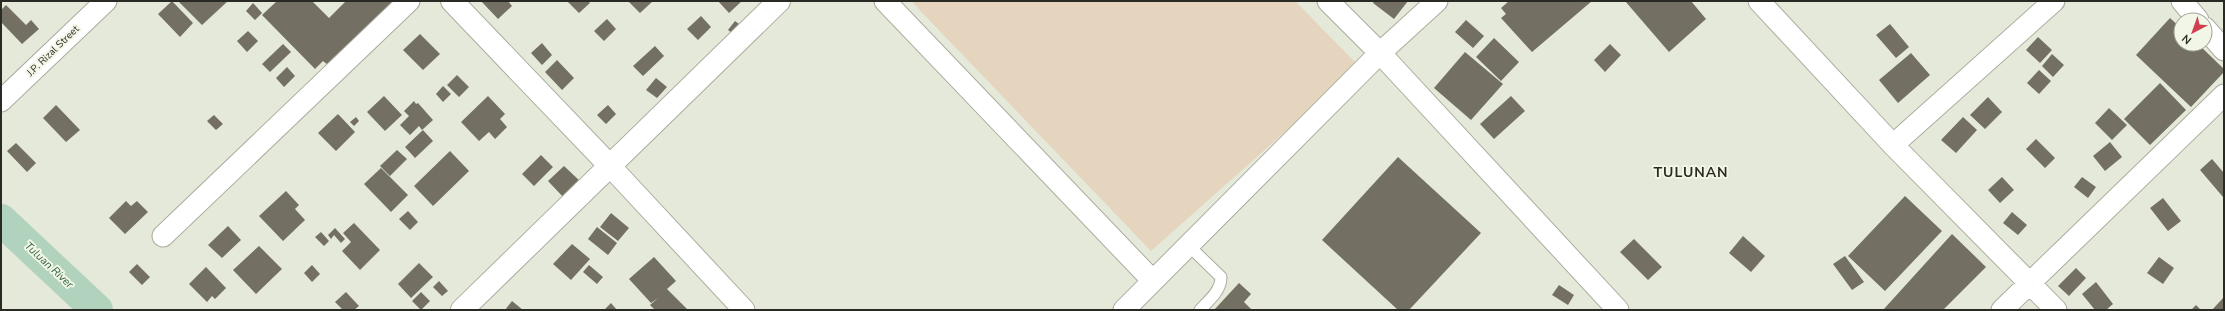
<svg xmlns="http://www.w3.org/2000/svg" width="2225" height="311" font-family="'Nunito Sans',sans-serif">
	<rect width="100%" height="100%" fill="#e5e9d9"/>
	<!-- green -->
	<path fill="#e5d5be" d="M911,1H1295L1359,66L1151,251Z"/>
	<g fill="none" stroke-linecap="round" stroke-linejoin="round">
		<!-- river -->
		<path stroke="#b1d2bc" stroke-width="32" d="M1,220L97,310"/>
	</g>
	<!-- building -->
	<path fill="#737063" d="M172,1L193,23L180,37L158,14Z
		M178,1H228L202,25Z
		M277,1H312L329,18L346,1H394L328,65L323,61L315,69L262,15Z
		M481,1H508L512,6L498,19Z
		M567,1H588L590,3L579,13Z
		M628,1H653L640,13Z
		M718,1H742L729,13Z
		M1374,1H1408L1394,19L1373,3Z
		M1509,1H1592L1532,52L1501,18L1506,14L1501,8Z
		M1625,1H1691L1706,19L1669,52Z
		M253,3L262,13L255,20L246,11Z
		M6,5L26,25L31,20L39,29L22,44L1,22V10Z
		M701,16L711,27L698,40L687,29Z
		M2170,18L2181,28V44H2198L2224,69V72L2191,107L2136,55Z
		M607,19L616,29L604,41L594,31Z
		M1466,20L1484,36L1473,48L1455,32Z
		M735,21L743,27L736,36L728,30Z
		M1890,24L1909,47L1896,58L1876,35Z
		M248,31L258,41L247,52L237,41Z
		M420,34L440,54L423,70L403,50Z
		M2038,37L2052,50L2040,63L2026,50Z
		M1494,38L1519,62L1501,81L1476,57Z
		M542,43L552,55L542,65L531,53Z
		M283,44L291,52L270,72L262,64Z
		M1610,44L1621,55L1605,72L1594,60Z
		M655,46L664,56L643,76L633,66Z
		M1465,52L1503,84L1471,120L1434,88Z
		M1911,53L1930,75L1898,103L1879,80Z
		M2052,54L2064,65L2053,77L2042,66Z
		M557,60L574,78L562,90L545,72Z
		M287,67L295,76L284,87L276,78Z
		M2039,70L2051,81L2039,94L2027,83Z
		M457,75L469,87L459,97L447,85Z
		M656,78L667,87L657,98L646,90Z
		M2160,83L2186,110L2150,145L2124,119Z
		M443,86L451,94L443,102L436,94Z
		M384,96L402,115L385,131L367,112Z
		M488,96L505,114L500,119L507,127L495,139L489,132L479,141L461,122Z
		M1511,96L1525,111L1494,139L1480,124Z
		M1988,97L2002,112L1985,129L1970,115Z
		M414,101L416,104L418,103L433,120L422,130L419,126L410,135L400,125L409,116L404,111Z
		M56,105L80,130L66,142L43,118Z
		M608,105L616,114L606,124L597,115Z
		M2109,108L2127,125L2112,140L2095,123Z
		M338,114L355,132L336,151L318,133Z
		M214,115L223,124L216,130L207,121Z
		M356,117L359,121L354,126L350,122Z
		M1963,117L1977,130L1956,153L1941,140Z
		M423,130L433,141L415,158L405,147Z
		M2036,139L2055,158L2045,168L2026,149Z
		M2110,142L2122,157L2105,171L2093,156Z
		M16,143L36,163L27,172L7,151Z
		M397,150L407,159L390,176L380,166Z
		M450,151L469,171L433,206L414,186Z
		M541,155L553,167L534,186L522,174Z
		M1398,157L1481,233L1409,310H1398L1322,240Z
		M2212,159L2224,173L2223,197L2200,170Z
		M564,166L582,183L565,199L548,181Z
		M381,168L408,195L391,212L364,184Z
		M2002,177L2014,190L2000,203L1988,190Z
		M2082,177L2096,187L2088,198L2074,187Z
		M286,191L299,205L295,209L305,220L283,241L259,216Z
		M1905,196L1942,231L1885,291L1848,256Z
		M2163,198L2181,221L2168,231L2150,208Z
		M126,201L131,206L137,201L148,212L125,234L109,218Z
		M408,211L418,222L410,230L399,219Z
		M2012,212L2027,225L2018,235L2003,223Z
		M611,213L629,228L618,241L600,227Z
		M354,223L380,250L360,270L342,251L351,242L343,233Z
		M228,226L241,240L222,258L208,245Z
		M597,227L617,243L608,255L588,239Z
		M335,228L345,239L341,243L334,235L331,239L328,235Z
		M321,232L329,241L324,246L315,237Z
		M1952,234L1986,267L1943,310H1883Z
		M1743,236L1765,256L1751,272L1729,253Z
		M1634,239L1662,267L1648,280L1620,252Z
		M572,244L590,259L571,280L553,264Z
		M259,246L282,269L256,294L233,270Z
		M1845,256L1864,282L1852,290L1833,264Z
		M654,257L676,281L667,289L688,310H655L650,305L658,298L651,303L629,279Z
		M2159,257L2174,268L2163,284L2147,273Z
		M419,263L433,277L411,298L398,284Z
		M137,264L150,277L142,285L129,272Z
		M312,265L320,274L312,282L304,273Z
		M589,265L603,277L597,284L583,272Z
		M206,267L226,288L215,299L212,296L207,302L189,284Z
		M2076,268L2086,278L2069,296L2058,286Z
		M439,281L448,291L442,296L433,287Z
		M2096,282L2113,304L2106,310H2095L2082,294Z
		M1239,283L1251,294L1244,302L1252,310H1214Z
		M1559,285L1574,295L1568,305L1552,295Z
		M346,292L359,306L354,310H343L335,302Z
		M421,292L430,301L421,310L412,301Z
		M2223,298L2224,310H2212Z
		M512,301L523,310H505Z
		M611,303L617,310H604Z
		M2196,305L2201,310H2191Z"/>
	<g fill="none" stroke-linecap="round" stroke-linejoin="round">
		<!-- service casing -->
		<g stroke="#aaad9f" stroke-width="13">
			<path id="service" d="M1189,246L1221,277C1221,291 1209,300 1200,310"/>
		</g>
		<!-- minor casing -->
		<g stroke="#aaad9f" stroke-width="23">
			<path id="minor" d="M885,1L1153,281
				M1328,1L1380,53L1618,310
				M1759,1L1893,145L2056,310
				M2182,1L2198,20
				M2205,28L2224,50
				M1,101L106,1
				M1893,145L2054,1
				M610,166L744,310
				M163,236L409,1
				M1124,310L1380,53L1437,1
				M2002,310L2224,95"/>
		</g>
		<!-- tertiary casing -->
		<g stroke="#aaad9f" stroke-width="24">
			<path id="tertiary" d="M452,1L610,166"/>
		</g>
		<!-- secondary casing -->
		<g stroke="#aaad9f" stroke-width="24">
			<path id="secondary" d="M462,310L779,1"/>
		</g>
		<!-- service -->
		<use href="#service" stroke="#fff" stroke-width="11"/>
		<!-- minor -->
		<use href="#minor" stroke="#fff" stroke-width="21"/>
		<!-- tertiary -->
		<use href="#tertiary" stroke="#fff" stroke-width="22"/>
		<!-- secondary -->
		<use href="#secondary" stroke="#fff" stroke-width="22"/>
	</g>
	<g text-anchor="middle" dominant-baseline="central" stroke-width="4" stroke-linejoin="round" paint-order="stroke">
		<!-- street labels -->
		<g font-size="10" fill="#292a24" stroke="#f2f6e6">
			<text transform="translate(53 51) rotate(-44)">J.P. Rizal Street</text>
		</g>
		<!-- water labels -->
		<g font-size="11" font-style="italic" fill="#2d6243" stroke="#f2f6e6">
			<text transform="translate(49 265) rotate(43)">Tuluan River</text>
		</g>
		<!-- district labels -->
		<g font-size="14" font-weight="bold" letter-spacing="1" fill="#292a24" stroke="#f2f6e6">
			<text x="1691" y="172">TULUNAN</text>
		</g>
	</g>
	<!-- border -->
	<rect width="2225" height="311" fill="none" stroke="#292a24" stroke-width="4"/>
	<!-- north arrow -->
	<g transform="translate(2193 32) rotate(221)"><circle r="19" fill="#f2f6e6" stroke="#a2a498"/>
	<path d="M0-3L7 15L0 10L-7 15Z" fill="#cf3f4e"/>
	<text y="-6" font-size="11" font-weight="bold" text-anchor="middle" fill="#292a24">N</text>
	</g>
</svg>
